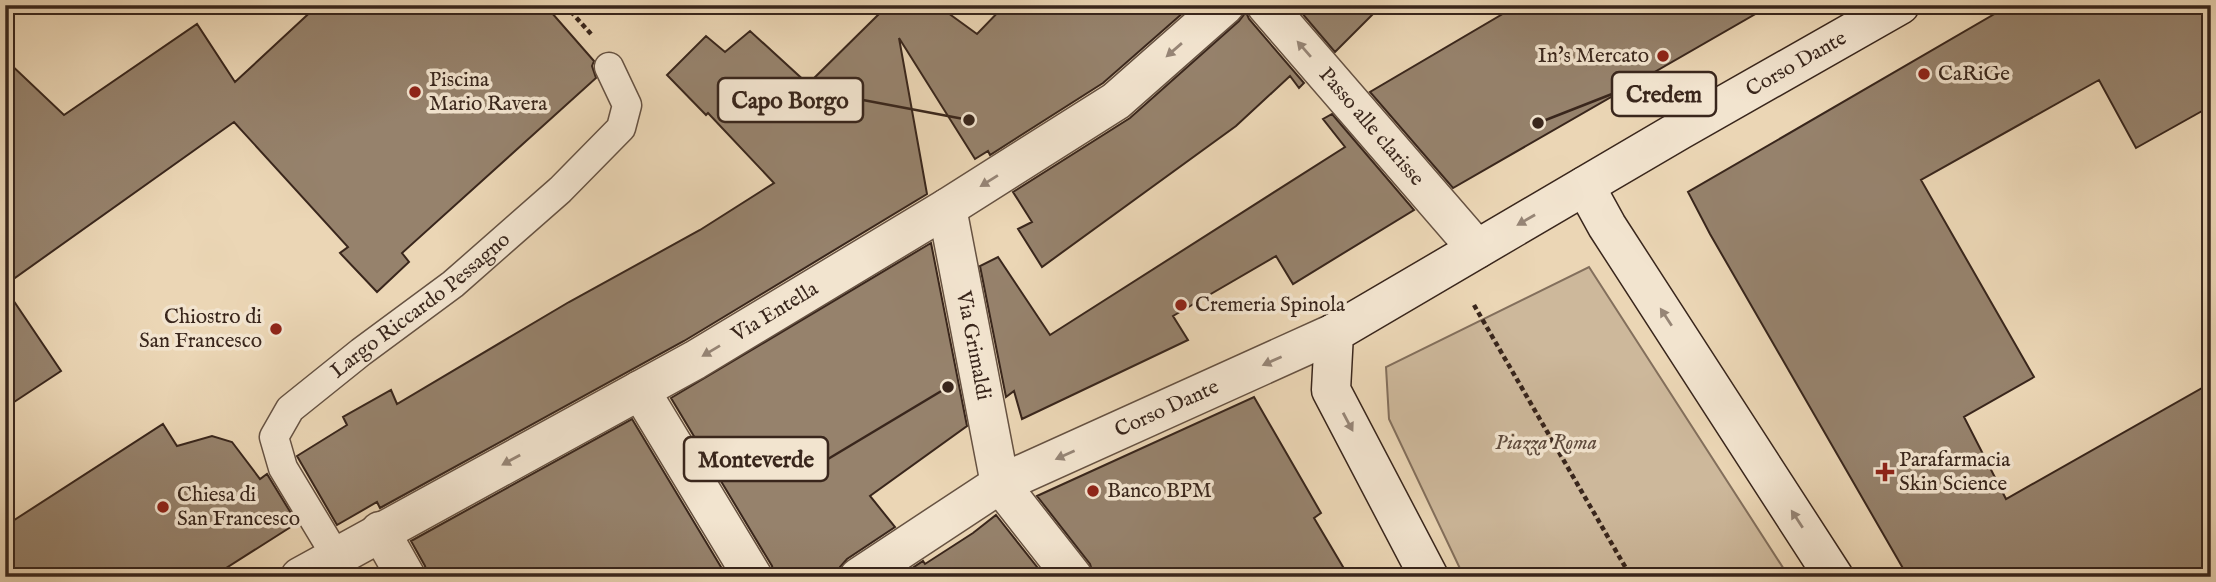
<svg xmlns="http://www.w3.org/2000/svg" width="2216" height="582" font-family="'IM FELL English',serif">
	<rect width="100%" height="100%" fill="#ebd6b5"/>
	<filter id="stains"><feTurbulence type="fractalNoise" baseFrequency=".00286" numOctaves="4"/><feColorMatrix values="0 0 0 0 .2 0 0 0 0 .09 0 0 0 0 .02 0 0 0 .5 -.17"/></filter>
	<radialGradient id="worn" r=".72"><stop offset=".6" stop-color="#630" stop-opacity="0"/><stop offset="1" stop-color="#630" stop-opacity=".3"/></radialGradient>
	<!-- green -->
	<path fill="#cdb89b" stroke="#836f5c" stroke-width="2" d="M1589,267L1789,577H1464L1389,419L1386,367Z"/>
	<!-- building -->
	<path fill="#96826c" stroke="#39261c" stroke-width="2" d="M318,5H545L594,61L592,66L596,78L402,253L409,262L377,292L340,253L348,247L234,122L5,285V59L64,115L197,24L235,82Z
		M879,5H937L977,34L1005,5H1192L1103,83L990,155L988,151L975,159L899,38L927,194L684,341L380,508L377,502L337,525L297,456L347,425L343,417L391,390L397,404L569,302L700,230L774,183L708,113L706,115L667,75L706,36L725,52L750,31L808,84L882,11Z
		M1295,5H1382L1335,52Z
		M1518,5H1771L1453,188L1370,92Z
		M2010,5H2211V106L2136,148L2099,80L1921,180L2034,377L1964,417L2006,499L2211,383V565L2191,577H1908L1710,234L1688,192Z
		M1246,12L1249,19L1304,83L1299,88L1290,76L1236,126L1042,267L1018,229L1032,222L1013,192L1130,118L1239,21Z
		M1332,114L1414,210L1293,284L1276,256L1173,316L1188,340L1022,419L1014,391L1006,397L980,266L998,257L1050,335L1345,147L1323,119Z
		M931,243L967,426L870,496L895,527L847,559L840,567L837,577H775L772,566L671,398Z
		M5,288L61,371L5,408Z
		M1254,397L1321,513L1314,518L1349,577H1094L1090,564L1037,496Z
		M632,419L727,577H428L425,566L411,541Z
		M163,424L177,446L212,436L232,442L260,479L267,474L297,523L212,577H5V526Z
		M996,515L1045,577H899L923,561L925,564L973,533Z"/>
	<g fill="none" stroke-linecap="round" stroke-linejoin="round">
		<!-- lane casing -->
		<g stroke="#665242" stroke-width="31">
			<g id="lane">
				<path id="s1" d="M336,556L283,468L274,437L290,409L361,352L453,284L560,190L621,128L627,105L609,67"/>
			</g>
		</g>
		<!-- street casing -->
		<g stroke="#665242" stroke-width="41">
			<g id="street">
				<path id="s2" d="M1266,5L1477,249"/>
				<path id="s3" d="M947,208L1000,484L1073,577"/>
				<path d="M640,390L753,577"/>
				<path d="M380,531L406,577"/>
				<path id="s4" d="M300,577L695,360L947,208L1116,101L1225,5"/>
				<path id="s5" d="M859,577L1000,484L1334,333"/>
			</g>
		</g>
		<!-- secondary casing -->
		<g stroke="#39261c" stroke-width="41">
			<g id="secondary">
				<path d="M1585,186L1607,226L1834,577"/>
				<path id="s6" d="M1429,577L1331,390L1334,333L1680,130L1900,5"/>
			</g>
		</g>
		<!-- path -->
		<path stroke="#39261c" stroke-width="4.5" stroke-dasharray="5 3.5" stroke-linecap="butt" d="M565,5L591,34
			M1474,305L1631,577"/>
		<!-- lane -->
		<use href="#lane" stroke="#f2e4cf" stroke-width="28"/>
		<!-- street -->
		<use href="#street" stroke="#f2e4cf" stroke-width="38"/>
		<!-- secondary -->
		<use href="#secondary" stroke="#f2e4cf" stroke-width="38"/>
	</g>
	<!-- one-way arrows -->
	<defs><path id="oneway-solid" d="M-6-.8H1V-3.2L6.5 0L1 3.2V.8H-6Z" transform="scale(1.75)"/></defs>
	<g fill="#968576">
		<use href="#oneway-solid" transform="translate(1304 49) rotate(-131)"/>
		<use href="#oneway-solid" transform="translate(1174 50) rotate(139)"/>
		<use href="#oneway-solid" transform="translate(989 181) rotate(148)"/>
		<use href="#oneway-solid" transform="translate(1526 220) rotate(150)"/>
		<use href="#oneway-solid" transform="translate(1666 317) rotate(-123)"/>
		<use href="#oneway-solid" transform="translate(711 351) rotate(149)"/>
		<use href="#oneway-solid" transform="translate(1272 361) rotate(156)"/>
		<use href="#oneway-solid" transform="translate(1348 422) rotate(62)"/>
		<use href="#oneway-solid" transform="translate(1065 455) rotate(156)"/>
		<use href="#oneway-solid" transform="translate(511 460) rotate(151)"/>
		<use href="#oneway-solid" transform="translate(1797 519) rotate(-123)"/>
	</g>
	<!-- markers -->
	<g fill="#8f2418" stroke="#f2e4cf" stroke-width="2.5">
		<circle cx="1663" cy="56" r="7"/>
		<circle cx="1924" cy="74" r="7"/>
		<circle cx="415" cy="92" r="7"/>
		<circle cx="1181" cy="305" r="7"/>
		<circle cx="276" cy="329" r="7"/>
		<path d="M1881.5 461.5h7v7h7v7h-7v7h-7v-7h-7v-7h7z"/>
		<circle cx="1093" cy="491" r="7"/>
		<circle cx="163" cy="507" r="7"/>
	</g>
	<g text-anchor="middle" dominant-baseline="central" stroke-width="7" stroke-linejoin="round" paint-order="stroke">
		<!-- poi labels -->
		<g font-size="21" fill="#39261c" stroke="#f2e4cf" text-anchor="start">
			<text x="1649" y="56" text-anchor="end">In's Mercato</text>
			<text x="1938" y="74">CaRiGe</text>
			<text x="429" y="80">Piscina<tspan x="429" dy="24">Mario Ravera</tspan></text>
			<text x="1195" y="305">Cremeria Spinola</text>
			<text x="262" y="317" text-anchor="end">Chiostro di<tspan x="262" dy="24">San Francesco</tspan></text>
			<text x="1899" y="460">Parafarmacia<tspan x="1899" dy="24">Skin Science</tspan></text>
			<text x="1107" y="491">Banco BPM</text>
			<text x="177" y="495">Chiesa di<tspan x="177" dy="24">San Francesco</tspan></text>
		</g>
		<!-- street labels -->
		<g font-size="21" fill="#39261c" stroke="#f2e4cf">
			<text stroke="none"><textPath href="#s6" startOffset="803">Corso Dante</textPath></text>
			<text stroke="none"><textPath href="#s2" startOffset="161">Passo alle clarisse</textPath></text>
			<text stroke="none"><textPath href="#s1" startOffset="334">Largo Riccardo Pessagno</textPath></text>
			<text stroke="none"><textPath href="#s4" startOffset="544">Via Entella</textPath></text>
			<text stroke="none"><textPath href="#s3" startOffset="140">Via Grimaldi</textPath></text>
			<text stroke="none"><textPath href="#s5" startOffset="352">Corso Dante</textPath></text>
		</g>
		<!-- park labels -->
		<g font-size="21" font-style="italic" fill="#5e4a3c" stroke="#f2e4cf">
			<text x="1546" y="443">Piazza Roma</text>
		</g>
	</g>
	<!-- callouts -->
	<path fill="none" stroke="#39261c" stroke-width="2.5" d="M1538 123L1612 94M969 120L863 100M948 387L828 459"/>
	<g fill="#39261c" stroke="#f2e4cf" stroke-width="2.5">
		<circle cx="1538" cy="123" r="7"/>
		<circle cx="969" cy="120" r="7"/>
		<circle cx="948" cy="387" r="7"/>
	</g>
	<g fill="#f2e4cf" stroke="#39261c" stroke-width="2.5">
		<rect x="1612" y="72" width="104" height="44" rx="7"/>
		<rect x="718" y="78" width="145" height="44" rx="7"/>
		<rect x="684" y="437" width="144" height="44" rx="7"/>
	</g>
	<g font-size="23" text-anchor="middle" font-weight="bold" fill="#39261c">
		<text x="1664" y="102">Credem</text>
		<text x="790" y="108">Capo Borgo</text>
		<text x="756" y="467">Monteverde</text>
	</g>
	<!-- margin -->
	<rect width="2216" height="582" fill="none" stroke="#ebd6b5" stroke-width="28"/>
	<rect x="7" y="7" width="2202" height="568" fill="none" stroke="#39261c" stroke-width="3.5"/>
	<rect x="14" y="14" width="2188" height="554" fill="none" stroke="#39261c" stroke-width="2"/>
	<rect width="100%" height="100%" filter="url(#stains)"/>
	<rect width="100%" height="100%" fill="url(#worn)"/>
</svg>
